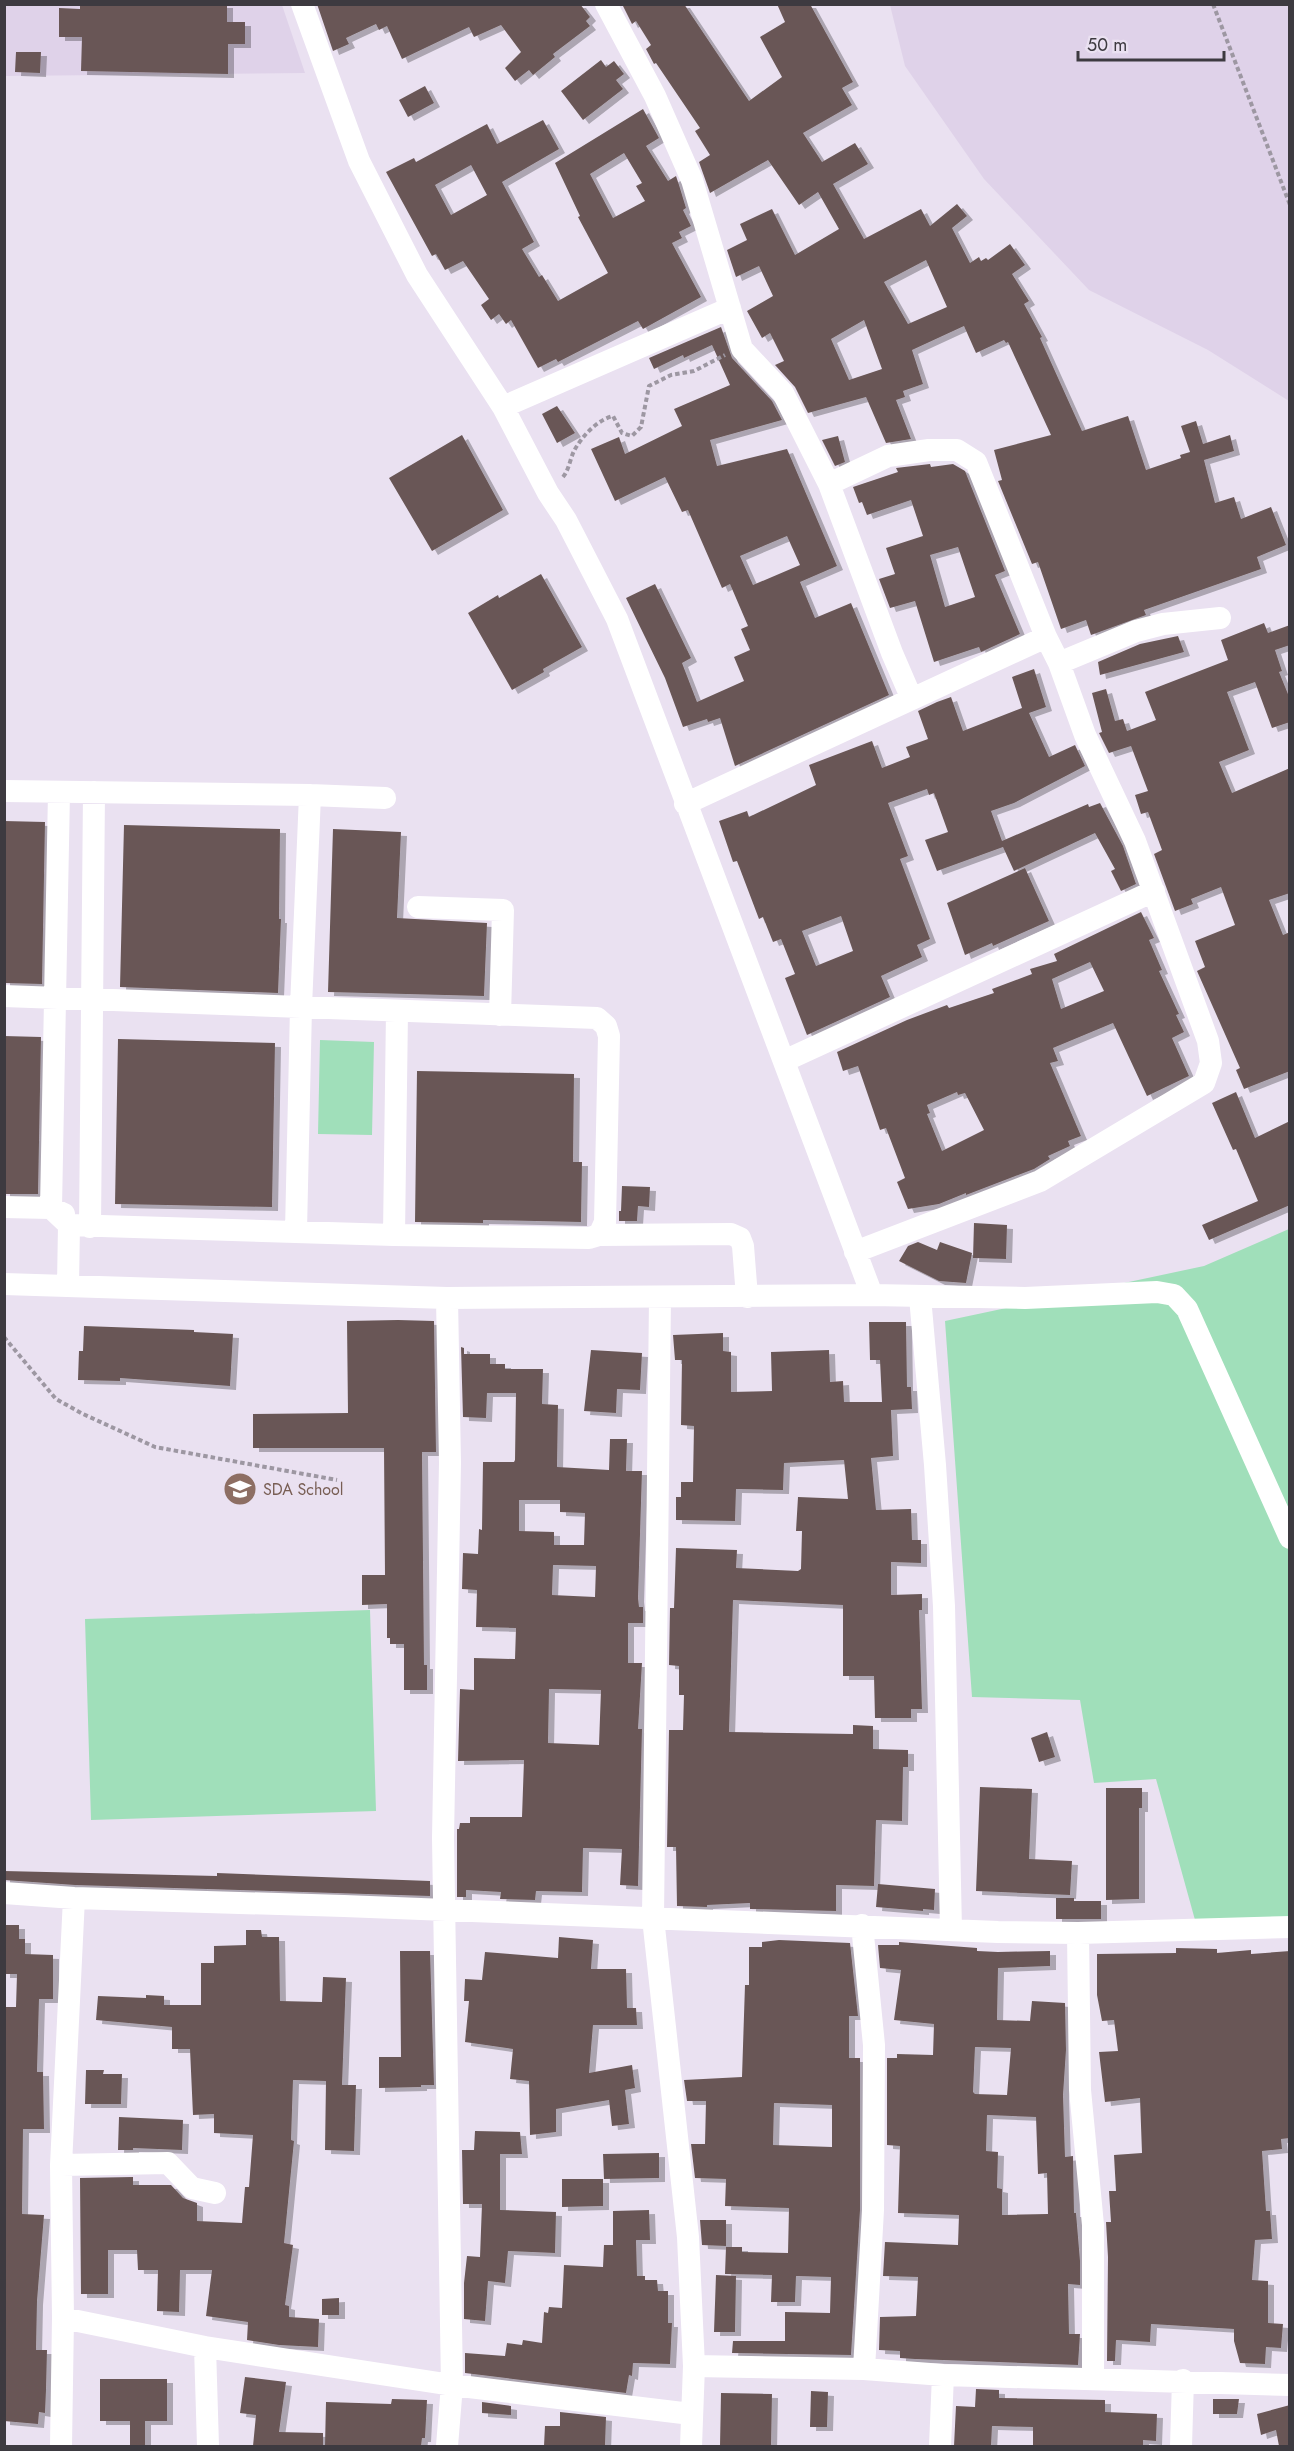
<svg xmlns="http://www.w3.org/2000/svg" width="1294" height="2451" font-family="Jost,sans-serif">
	<defs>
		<filter id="shadow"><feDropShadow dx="6" dy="4" stdDeviation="0" flood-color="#0004"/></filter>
	</defs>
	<rect width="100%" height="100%" fill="#eae1f1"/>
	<!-- built -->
	<path fill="#dfd2e9" d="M4,5H282L305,73L5,76Z
		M890,5H1289V401L1208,350L1089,290L984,179L905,66Z"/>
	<!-- green -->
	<path fill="#a0dfba" d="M320,1040L374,1042L372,1135L318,1134Z
		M1289,1229V1921L1195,1920L1156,1779L1094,1783L1080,1700L972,1697L945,1321L1204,1266Z
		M370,1610L376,1811L91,1820L85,1619Z"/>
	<!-- building -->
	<path fill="#695756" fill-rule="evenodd" filter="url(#shadow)" d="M80,4H227V22H245V44H228V74L81,71L82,37H59V8L80,9Z
		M317,4H580L590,17L586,21L590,26L553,54L555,57L533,75L529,70L515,81L505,68L521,52L501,25L474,37L469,27L402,59L387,26L379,30L376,24L346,38L349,44L333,51Z
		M622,4H684L749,101L782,77L760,37L785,22L777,4H810L853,82L842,88L852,105L803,133L822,162L855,143L868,164L833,184L864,239L921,209L930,226L957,204L967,216L952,228L970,263L979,257L981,261L986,258L988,260L1010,244L1025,265L1012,274L1029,301L1024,304L1042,337L1040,338L1082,431L1128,416L1146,470L1181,458L1180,455L1190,452L1181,426L1196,421L1203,444L1230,435L1234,451L1204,460L1215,503L1234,497L1241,519L1271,507L1286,545L1257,557L1261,569L1144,610L1146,615L1091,635L1086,620L1061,629L1038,562L1032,564L998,481L1002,480L994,450L1051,435L1008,342L1006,343L1004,340L976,353L964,326L912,350L923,384L903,391L905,397L896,400L911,439L886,443L866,397L808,413L795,387L775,365L784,361L770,333L762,338L747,311L773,296L759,266L736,277L727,250L747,240L740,224L772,209L795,255L839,229L818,192L799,205L768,160L710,193L699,162L710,155L695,131L700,128L656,63L654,64L646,49L651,45L636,21L632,24ZM926,260L947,307L908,324L884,282ZM864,320L882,369L849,380L831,339Z
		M16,52H41L40,73L15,72Z
		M601,60L606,67L614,61L624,74L616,80L623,89L583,120L561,91Z
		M425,86L434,103L408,117L399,100Z
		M643,109L659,138L646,146L668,181L676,176L679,185L686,208L683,210L691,226L679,232L682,238L672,243L701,297L643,329L638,321L558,362L556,359L538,368L511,320L506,324L499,314L491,320L481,305L489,299L463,261L445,270L436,254L432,256L386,172L414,158L416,162L487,124L497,144L543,120L559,149L502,182L534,242L522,249L539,277L542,275L558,301L608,273L578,217L580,216L555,163ZM624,153L642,183L636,186L645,201L613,218L590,174ZM471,165L487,195L451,215L435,185Z
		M721,327L732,358L772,401L782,420L710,440L717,466L787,449L837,566L800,582L815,618L851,603L889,695L735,766L720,718L708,722L707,719L683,727L665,678L626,598L655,584L691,658L682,663L697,702L744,681L734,657L750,650L741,629L748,626L730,584L722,588L688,510L682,512L665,477L615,501L591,449L619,437L625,454L682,426L674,409L730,385L712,345L684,358L683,355L654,369L649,358ZM787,536L800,565L753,585L740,556Z
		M557,406L575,433L557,443L542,414Z
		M462,435L503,510L432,551L389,478Z
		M838,436L845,462L835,466L822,440Z
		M930,464L931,467L953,464L965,471L1005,571L995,575L1020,634L981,652L979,647L934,662L915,601L890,608L879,579L895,574L886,548L923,536L911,500L867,515L862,502L859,503L853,487L898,472L896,468ZM958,547L975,597L945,607L930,555Z
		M541,574L582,647L543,669L544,672L512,690L468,613L498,595L499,598Z
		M1264,623L1268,633L1290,625V645L1275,650L1282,671L1279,672L1290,699V722L1272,728L1255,682L1227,692L1249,750L1219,762L1232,793L1290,768V893L1269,900L1283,935L1290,932V1071L1244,1089L1236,1070L1240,1068L1197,971L1205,967L1195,941L1235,925L1221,887L1191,899L1193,904L1175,911L1154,854L1162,850L1148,812L1141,814L1135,795L1148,791L1131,746L1109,753L1099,733L1102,732L1092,693L1106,689L1115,721L1123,719L1127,731L1156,720L1145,692L1228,660L1221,640Z
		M1178,636L1184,652L1100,675L1098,662L1140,644Z
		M1034,669L1046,707L1029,713L1049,757L1075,745L1085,766L1014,803L991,811L1002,841L1088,804L1089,807L1100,803L1123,846L1136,884L1121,891L1111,871L1115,869L1095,833L1014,871L1003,847L937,871L925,840L948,832L934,793L929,795L927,789L888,803L908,856L900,859L930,939L917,945L922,957L881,976L890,997L807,1035L785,978L795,974L781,939L773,942L763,917L759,919L737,861L733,862L719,821L747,811L749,817L816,785L809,765L872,741L882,768L910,757L906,747L928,739L918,711L937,702L951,697L963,731L1022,708L1012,677ZM841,916L853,951L816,966L802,931Z
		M4,821L45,822L42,984L4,983Z
		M124,825L280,829L279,919H281L278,993L120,987Z
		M333,829L401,832L397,918L487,923L484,996L328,992Z
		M1025,868L1049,921L993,946L992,943L965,955L947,903Z
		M1141,912L1154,938L1149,940L1162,970L1159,971L1179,1014L1176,1015L1184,1032L1172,1038L1189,1076L1147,1096L1113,1023L1053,1048L1058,1061L1050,1063L1081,1136L1068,1141L1070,1146L1048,1156L1050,1159L1034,1169L966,1195V1193L939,1204L908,1209L897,1182L905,1178L886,1128L880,1130L858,1066L843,1071L837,1052L907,1020L947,1005L949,1008L994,993L992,989L1032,974L1030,969L1057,961L1054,954ZM1090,962L1104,991L1061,1009L1052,979ZM957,1092L958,1095L965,1093L984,1130L942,1151L927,1114L930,1113L927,1105Z
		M4,1036L41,1037L38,1194H4Z
		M118,1039L275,1043L272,1207L115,1204Z
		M417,1071L574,1074L573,1162H582L581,1222L483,1220V1223L415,1222Z
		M1236,1092L1255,1138L1290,1121V1205L1209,1240L1202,1225L1258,1201L1236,1149L1233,1150L1212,1103Z
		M622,1186L650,1187L649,1207L638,1206L637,1221H619V1211H621Z
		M974,1223L1007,1225L1006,1259L973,1258Z
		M918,1242L937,1250L940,1242L972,1253L966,1283L939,1281L899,1261L908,1246Z
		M398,1320L434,1321L436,1452H422L424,1665H427V1690H404V1644H390V1638H387V1604L362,1605V1575H385L384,1448H253V1414L348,1413L347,1321Z
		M869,1322H906L907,1387H911L912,1409L891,1410L893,1456L871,1458L876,1510L911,1509L912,1540H921V1563L891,1562V1595L922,1594V1610H919L922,1709H911V1718H875L874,1676H843V1605L733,1600L729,1732L853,1734V1725L873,1726V1749L908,1750V1767H903L902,1821L876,1820L874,1886L836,1885V1911L750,1909V1903L707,1905V1907L677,1906L676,1847H667L669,1730H683L684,1695H679V1666L669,1665L670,1608H674L676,1548L737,1550L736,1568L798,1571L801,1569L802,1531H796L798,1497L848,1499L844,1460L784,1463L783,1490L736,1489L735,1521L676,1520V1497H681V1482H693L694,1426L681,1425L682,1360H675L673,1335L723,1333V1351L731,1352V1392L772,1391L771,1352L829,1350L830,1382L843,1381L844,1402H882L880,1360H870Z
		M84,1326L194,1330V1332L233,1334L230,1386L120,1378V1381L78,1380L79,1351H83Z
		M461,1347L464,1348V1354H490V1364H505V1369H543L542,1404L558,1405L557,1467L609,1470L610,1439H627L626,1471H642L638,1598L639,1607H643V1623H628V1663H642L638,1729H642L638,1886L620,1885L622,1849L583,1848L582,1892L536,1891L535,1900L500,1899L501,1892L466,1890V1897H457V1829H459L460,1823H470V1817H522L524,1760L458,1761L460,1689L474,1690V1658L515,1659L516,1628L476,1627L477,1590L462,1589L463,1553L478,1554L479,1529L482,1530L483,1462H514L515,1460L516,1393H487L486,1418L463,1417ZM519,1500H560V1512L585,1513L584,1545H554V1532L519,1531ZM553,1565L596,1566L595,1597L552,1595ZM549,1689L601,1690L599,1745L548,1743Z
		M591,1350L642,1353L640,1390L617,1389L616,1413L584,1411Z
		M1047,1732L1055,1757L1039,1762L1031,1738Z
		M980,1787L1032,1789L1029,1859L1072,1861L1070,1895L976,1891Z
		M1106,1788H1142V1808H1139V1899L1106,1900Z
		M4,1871L217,1876V1873L430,1881V1896L75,1885L4,1880Z
		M878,1884L935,1889L934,1910L923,1909V1911L876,1907Z
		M1056,1898H1074V1901H1101V1919H1056Z
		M4,1925H19V1939H25V1954L53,1955V1999H39L37,2072H43L44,2129H23L22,2214L44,2215L37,2301L36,2350H47L46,2390L45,2413L39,2412L38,2424L4,2421V2007H16L17,1974H4Z
		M246,1930H261L262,1937H279L280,2001L322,2002L323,1977L346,1978L342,2085H356L354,2151L325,2150L326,2081L293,2080L291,2140L294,2141L284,2243L293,2245L285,2305L289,2306V2317L319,2319L318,2347L279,2345L247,2340L248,2322L206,2316L212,2270H180L179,2312L157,2311L158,2270H138L137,2250H108V2294H81L80,2178L133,2177V2185H171L183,2198L197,2203V2221L242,2223L245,2187H249L253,2135L214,2133V2114L193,2115L190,2049H172V2027L96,2020L98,1996L146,1998V1995L164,1996V2005H201V1963H214V1946L246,1945Z
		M559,1937L593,1940L591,1969H626L627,2008H636L637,2025H593L589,2073L632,2065L635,2088L625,2090L629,2124L612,2126L609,2100L556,2109V2132L530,2135L529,2081L510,2079L513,2049L465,2042L469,2001H464L465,1979L482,1980L485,1952L558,1958Z
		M779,1940L850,1943L858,2016H849V2058H860V2210L851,2355L732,2353L733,2341H785V2312L830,2313L831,2277L796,2276L795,2302H771L772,2275L725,2274L726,2247H742V2252L788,2253L789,2208L725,2206L726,2179L695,2178L691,2144H705L706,2101H687L684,2080L742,2077L745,1985H749V1947H762V1942ZM774,2103L832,2105V2147L773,2145Z
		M899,1942L977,1948V1951L998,1952L1050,1951V1966L998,1968L997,2020L1030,2021L1032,2001L1065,2003L1066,2050L1063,2095L1065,2157L1073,2156L1074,2213H1076L1080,2261V2285L1068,2284L1069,2334H1080L1078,2365L915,2359L900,2358V2351L879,2350L880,2317L916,2316L918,2277L883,2276L885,2242L958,2245L959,2215L898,2213L900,2146L887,2145V2058H897V2054L933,2055L934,2024L894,2020L901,1970L880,1968L878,1945H899ZM975,2047L1011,2048L1007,2095L975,2094L973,2092ZM987,2115L1036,2117L1038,2174L1047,2173L1048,2214L1002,2215V2189L997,2188L998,2152L986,2151Z
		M1176,1948L1217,1949V1953L1251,1950V1954L1290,1951V2138L1281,2139L1282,2149L1262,2151L1266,2211H1270L1272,2239L1255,2240L1252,2280L1268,2281V2323L1283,2324L1281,2348L1266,2347L1265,2364L1240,2363L1234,2341V2329L1151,2324L1150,2342L1116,2340L1115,2361H1107L1108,2257L1106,2222H1111L1109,2191H1116L1114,2155L1142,2153L1140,2098L1105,2102L1099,2052L1118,2051L1114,2020L1102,2021L1097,1995V1954L1176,1953Z
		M400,1951H430L434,2085H421V2087L379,2088V2057H401Z
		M86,2070H104L103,2074H122L121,2104H85Z
		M119,2117L183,2120L182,2150L133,2148V2150H118Z
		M475,2131L520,2132L522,2154H500V2210L556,2212L555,2253L508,2251L505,2283L488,2281L485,2321L464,2319V2283L467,2256L480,2257L482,2204H463L462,2150H474Z
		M659,2153V2178L604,2179L603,2154Z
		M562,2179H603V2206L562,2207Z
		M649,2210L650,2240H636L637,2276H645V2280H657L658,2291H668V2323H672L670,2364L633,2363L632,2376L629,2375L626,2393L465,2373V2353L505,2356L507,2343L522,2345L523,2340L542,2343L544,2312L548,2313L549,2307L562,2308L564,2265L603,2267L604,2245H613V2211Z
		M700,2220H726V2246L702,2245Z
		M716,2275L736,2276L735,2332H714Z
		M339,2298V2315H322V2299Z
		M245,2377L286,2382L279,2432L323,2433V2446H253L256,2415L240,2413Z
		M100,2379H167V2421H145V2446H130V2421H100Z
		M976,2389L999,2390V2398L1105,2400V2412L1157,2414L1156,2441L1143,2440V2446H1033V2427L992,2426L991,2446H954L956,2406L975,2407Z
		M811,2391L828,2392L827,2427H810Z
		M721,2393L772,2394L771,2446H720Z
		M392,2399L427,2400L425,2438H422L421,2446H325L326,2402L391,2404Z
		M1213,2399H1239L1237,2414H1213Z
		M482,2402L511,2406V2415L482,2413Z
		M1290,2405V2446H1279L1276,2430L1261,2435L1257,2414Z
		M560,2412L606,2417L605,2446H544L545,2426H560Z"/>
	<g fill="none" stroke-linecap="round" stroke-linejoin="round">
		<!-- path -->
		<path stroke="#9d97a2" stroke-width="4" stroke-dasharray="4.5 3" stroke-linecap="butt" d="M1213,4L1290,205
			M563,477C569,470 570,459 574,451C582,436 597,420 613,416L622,433L632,436L641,427L649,386L671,375L694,371L725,355
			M4,1337L56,1399L83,1414L155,1447L337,1480"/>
		<!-- minor -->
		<path stroke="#fff" stroke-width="22" d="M302,4L359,161L417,275L503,407L548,493L566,520L617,619L872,1295
			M606,4L655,96L692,180L742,349L783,393L829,484L892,653L911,697
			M503,407L730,308
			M829,484L888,456L929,450H957L976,462L1046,637L1059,663L1085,735L1135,841L1208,1041L1211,1063L1204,1083L1040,1181L855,1252
			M1059,663L1136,631L1163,624L1220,618
			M4,791L310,795L385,798
			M59,792L51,1208L69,1225L394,1235L589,1238L599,1235L731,1234L740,1238L743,1246L747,1297
			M685,804L1046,637
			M418,907L503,910L500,1015
			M4,996L597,1018L606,1026L609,1036L605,1222L599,1235
			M784,1061L1154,891
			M4,1207L51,1208L64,1214
			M90,1227L94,792
			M296,1231L301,1007L310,795
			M394,1235L397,1011
			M4,1284L447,1298L872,1295L1025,1298L1157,1292L1174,1295L1187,1309L1290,1538
			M68,1285L69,1225
			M920,1297L935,1465L944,1606L951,1930
			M447,1298L450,1463L443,1838L452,2385L447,2446
			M660,1298L653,1918L688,2237L694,2366L691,2446
			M4,1893L74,1898L344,1906L998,1932L1078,1933L1290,1927
			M862,1925L874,2045L873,2210L864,2369
			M1078,1933L1080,2090L1093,2225V2379
			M61,2165L168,2163L192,2188L215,2193
			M63,2318L205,2347L208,2446
			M205,2347L452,2385L691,2414
			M694,2366L864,2369L943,2375L1290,2385
			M61,2446L63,2318L61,2165L74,1898
			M940,2446L943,2375
			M1181,2446L1183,2380"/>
	</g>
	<!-- icons -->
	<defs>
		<g id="school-disc" transform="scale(1.725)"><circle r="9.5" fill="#8d6e63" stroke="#eae1f1"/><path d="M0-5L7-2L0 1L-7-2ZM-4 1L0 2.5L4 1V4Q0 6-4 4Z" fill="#fff"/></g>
	</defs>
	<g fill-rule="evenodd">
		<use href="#school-disc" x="240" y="1489"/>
	</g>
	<g text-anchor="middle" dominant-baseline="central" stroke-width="6" stroke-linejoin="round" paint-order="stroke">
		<!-- education labels -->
		<g font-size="16" fill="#785e54" stroke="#eae1f1" text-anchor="start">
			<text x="263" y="1489">SDA School</text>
		</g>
	</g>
	<!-- border -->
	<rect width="1294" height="2451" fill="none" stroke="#3d3a40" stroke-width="12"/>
	<!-- scale -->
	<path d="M1078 51v9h146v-9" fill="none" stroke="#3d3a40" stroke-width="3"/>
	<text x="1087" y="51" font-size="18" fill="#3d3a40" stroke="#eae1f1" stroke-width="4.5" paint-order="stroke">50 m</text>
</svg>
